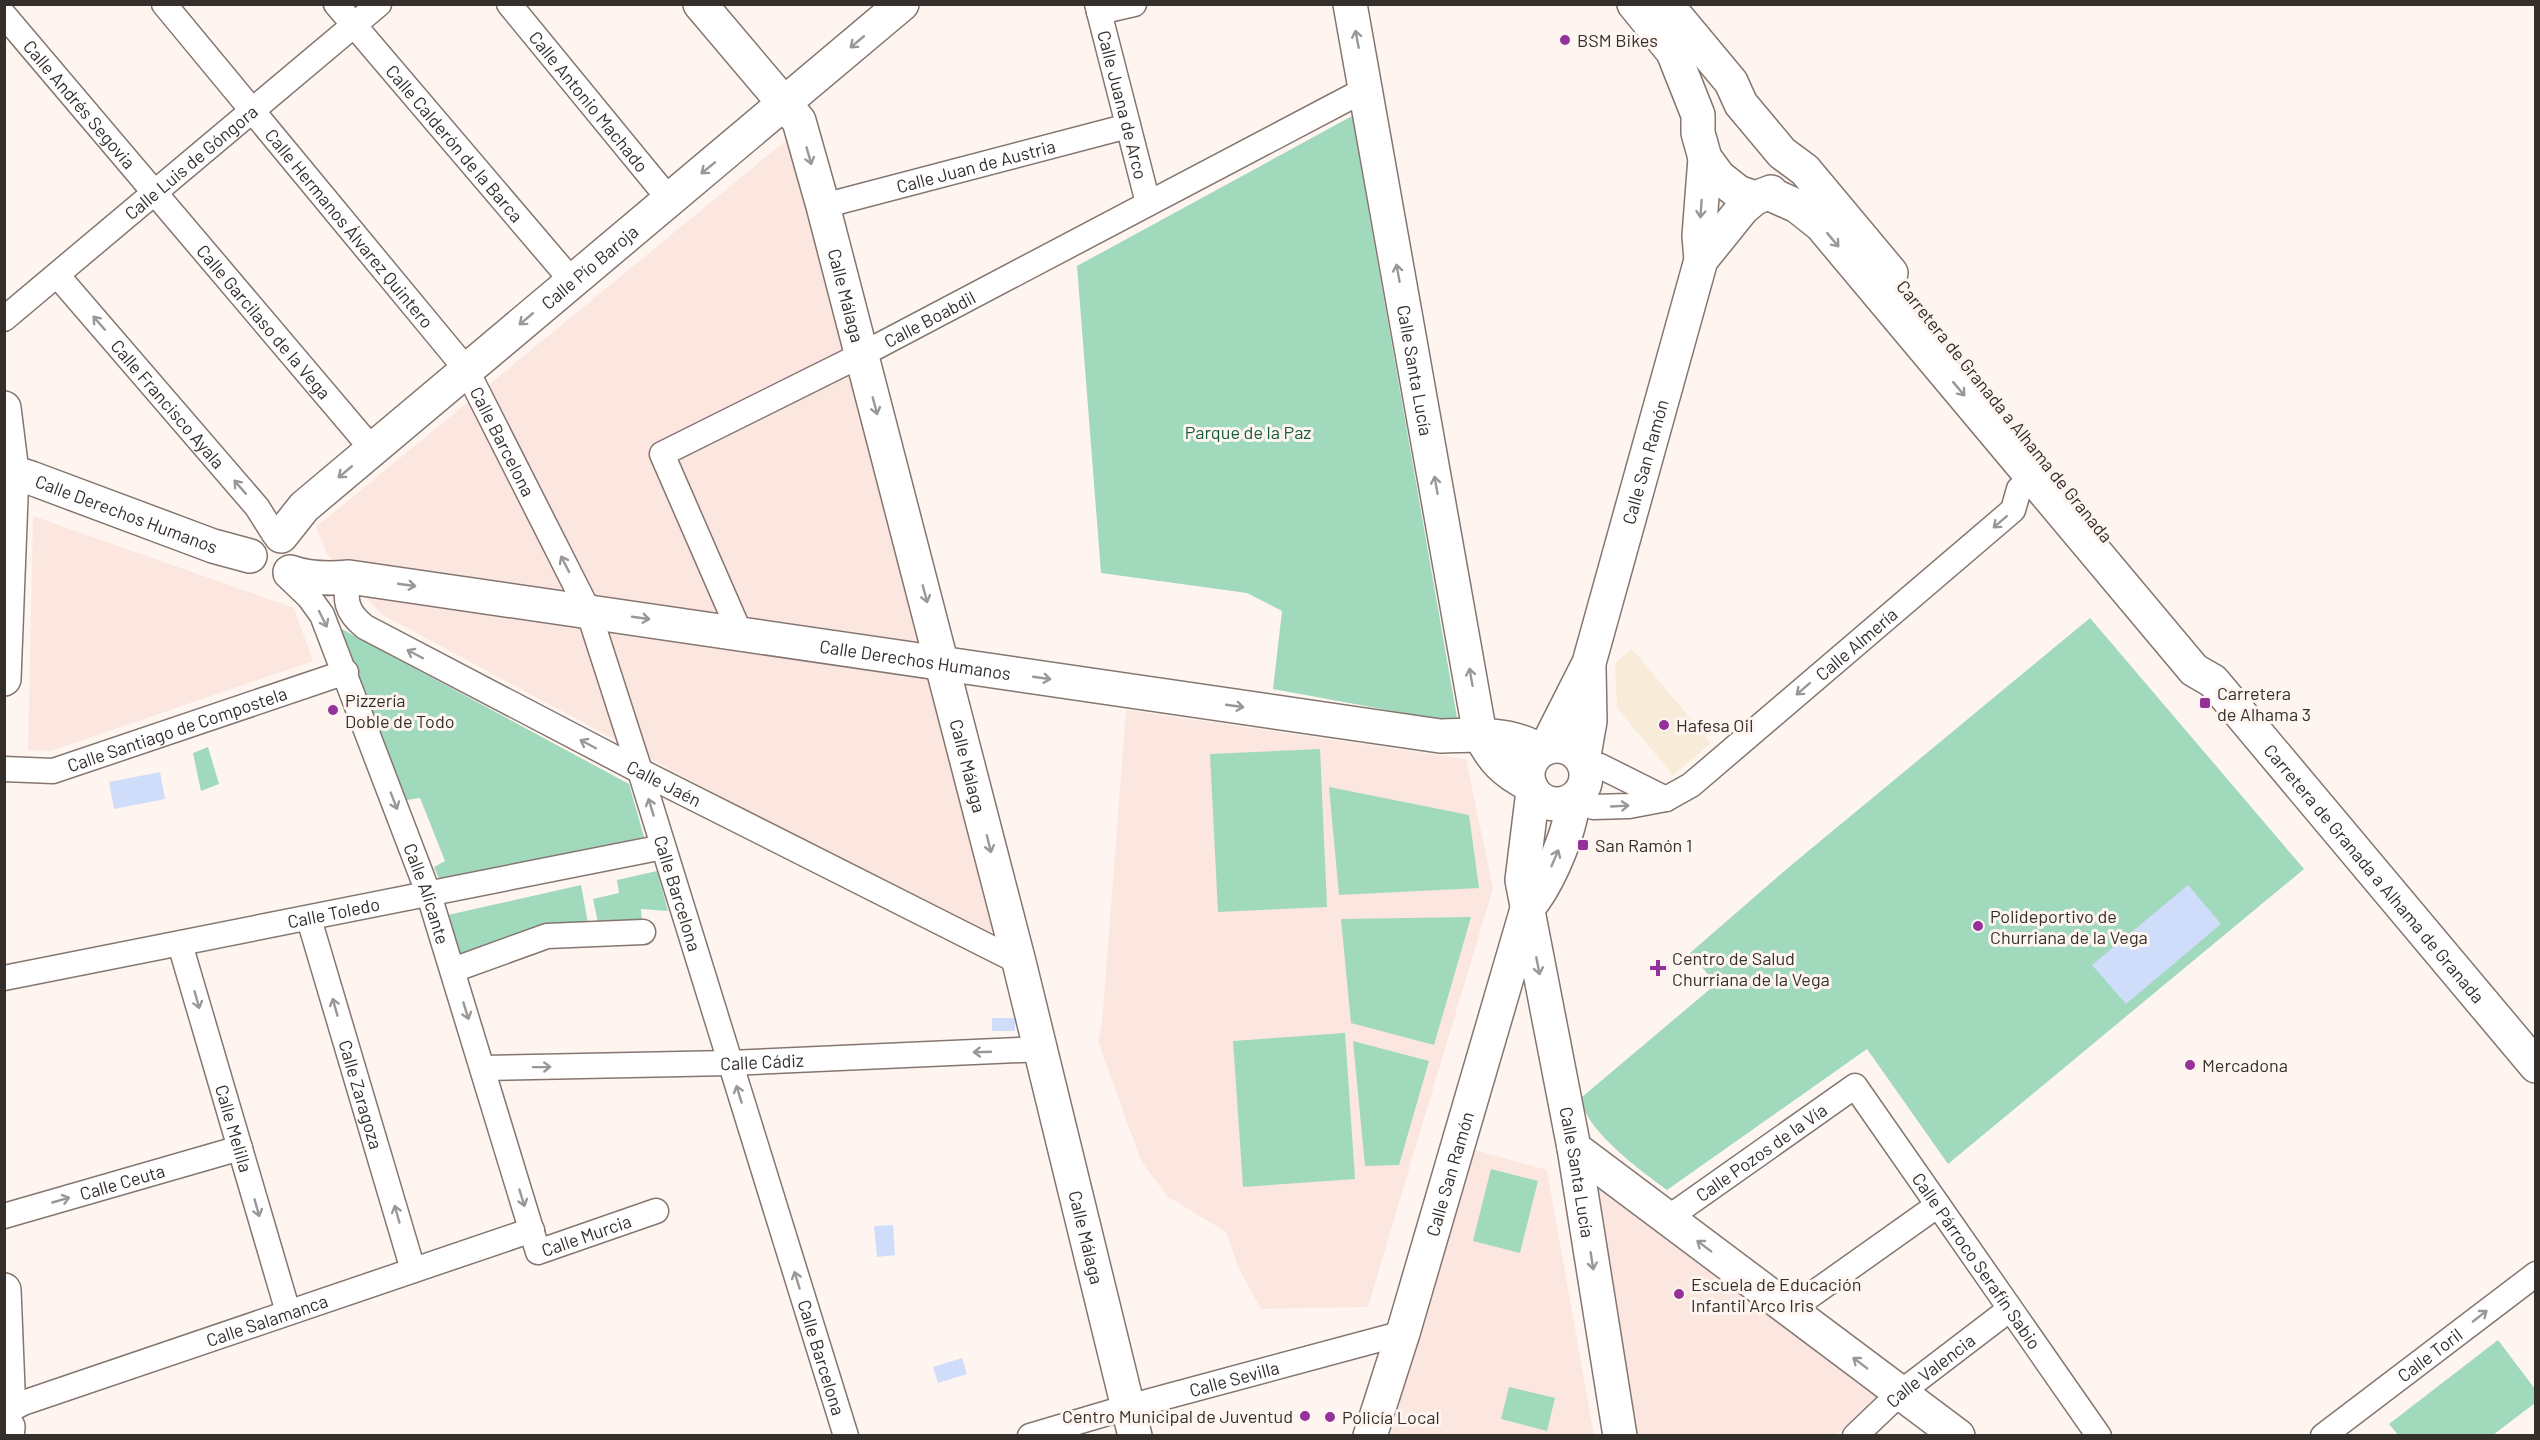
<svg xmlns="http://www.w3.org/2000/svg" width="2540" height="1440" font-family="Barlow,sans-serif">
	<rect width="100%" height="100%" fill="#fff5f0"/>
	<!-- commercial -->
	<path fill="#f8ebd7" d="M1632,649L1711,743L1673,775L1617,708L1615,663Z"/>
	<!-- built -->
	<path fill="#fbe7df" d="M790,137L995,929L982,937L381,614L327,554L316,527Z
		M33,516L294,608L313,661L51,751L28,750Z
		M1126,710L1466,759L1493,888L1368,1307L1261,1309L1239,1269L1226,1232L1167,1196L1141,1161L1098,1041L1102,1023Z
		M1468,1148L1547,1170L1594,1435L1388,1436Z
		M1603,1186L1877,1396L1836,1435H1636L1597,1192Z"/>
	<!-- green -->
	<path fill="#a0d9bc" d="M1352,116L1458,723L1273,689L1282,611L1247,593L1101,573L1077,266Z
		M2090,618L2304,869L1948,1164L1867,1049L1667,1190C1643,1172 1581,1128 1582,1097L1716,984L1690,953L1789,867Z
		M340,628L629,784L644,837L439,879L434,867L445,861L420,798L407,800Z
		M208,747L219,784L201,791L193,753Z
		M1320,749L1327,907L1218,912L1210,754Z
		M1329,787L1469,815L1479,888L1339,895Z
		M657,871L668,911L641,909L642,922L598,923L593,899L619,893L617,880Z
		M581,885L588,923L462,957L448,915Z
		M1471,917L1434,1045L1351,1023L1341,919Z
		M1345,1033L1355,1179L1243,1187L1233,1041Z
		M1353,1041L1429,1061L1399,1165L1365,1166Z
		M1491,1169L1538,1181L1520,1253L1473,1241Z
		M2498,1340L2535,1389V1403L2493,1435H2398L2389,1424Z
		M1509,1387L1555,1398L1547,1431L1501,1419Z"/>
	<!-- water -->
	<path fill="#cfddfb" d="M160,772L165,799L114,809L109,782Z
		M2188,885L2221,924L2126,1004L2092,965Z
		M992,1018H1015V1031H992Z
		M893,1225L895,1255L877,1257L874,1226Z
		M962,1358L967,1374L938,1383L933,1367Z"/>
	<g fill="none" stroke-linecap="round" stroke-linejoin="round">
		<!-- street casing -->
		<g stroke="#84766f" stroke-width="27">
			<g id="street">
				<path id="s1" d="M164,4L466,369L588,610L640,771L846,1436"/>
				<path id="s2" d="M336,4L572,281"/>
				<path id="s3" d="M509,4L669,199"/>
				<path id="s4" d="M1097,4L1148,203"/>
				<path d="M1099,12L1134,4"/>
				<path id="s5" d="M4,15L372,449"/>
				<path id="s6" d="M823,206L1128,126"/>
				<path id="s7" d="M57,275L257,507L274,534"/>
				<path id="s8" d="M4,319L379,4"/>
				<path id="s9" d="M286,575L309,597L322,615L429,895L538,1252L656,1211"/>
				<path id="s10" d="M349,577C344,600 346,612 365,627L640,771L1019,962"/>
				<path id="s11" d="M740,633L662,454L861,355L1366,89"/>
				<path d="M1585,766H1600L1666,799"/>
				<path id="s12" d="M4,769L53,771L346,672"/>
				<path id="s13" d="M1577,796L1593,807L1629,806L1666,799L1691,785L2013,510L2019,489L2033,476"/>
				<path id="s14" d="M309,919L413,1270"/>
				<path id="s15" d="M180,944L288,1312"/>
				<path d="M453,970L547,936L643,932"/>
				<path id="s16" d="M4,978L663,847"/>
				<path id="s17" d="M483,1068L729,1063L1041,1049"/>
				<path id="s18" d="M4,1216L240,1148"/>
				<path id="s19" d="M1668,1218L1855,1086L2099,1436"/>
				<path d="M1790,1310L1938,1205"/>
				<path id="s20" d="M4,1413L23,1403L532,1230"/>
				<path id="s21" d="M1030,1436L1128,1407L1403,1333"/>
				<path id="s22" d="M1855,1436L1900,1393L2010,1309"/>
				<path id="s23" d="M2323,1436L2536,1274"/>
			</g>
		</g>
		<!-- secondary casing -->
		<g stroke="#84766f" stroke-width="36">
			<g id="secondary">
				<path id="s24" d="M700,4L799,121L823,206L1019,962L1135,1436"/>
				<path id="s25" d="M1350,4L1480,735C1493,760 1504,772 1530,785"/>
				<path d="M1634,4L1673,52L1698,115V133L1705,158L1719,177L1738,192L1755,198L1771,192"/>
				<path d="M1666,4L1731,82L1741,104L1782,153L1805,170L1891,273"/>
				<path id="s26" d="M1770,194L1797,206L1821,225L2194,670L2213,681L2536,1066"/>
				<path d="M1701,260L1699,236L1705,158"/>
				<path d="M4,408L12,472L4,679"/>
				<path id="s27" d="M4,473L12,472L31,478L213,546L250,556"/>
				<path id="s28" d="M281,536L304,507L902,4"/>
				<path id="s29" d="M290,572C309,579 328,579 349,577L1440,736C1473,735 1512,732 1540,751"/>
				<circle cx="1557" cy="775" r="29"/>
				<path id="s30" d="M1546,748L1589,663L1701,260L1743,208L1755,198"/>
				<path d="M1583,761L1590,721L1589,668"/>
				<path id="s31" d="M1533,791L1522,880L1574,1148L1620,1436"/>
				<path d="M1574,1148L1958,1436"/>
				<path d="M4,1290L8,1389L4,1399"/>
				<path d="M4,1422L8,1427L7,1436"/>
				<path id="s32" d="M1370,1436L1403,1333L1527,909C1548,885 1571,831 1573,800"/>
			</g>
		</g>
		<!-- street -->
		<use href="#street" stroke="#fff" stroke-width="24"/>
		<!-- secondary -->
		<use href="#secondary" stroke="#fff" stroke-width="33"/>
	</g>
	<!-- one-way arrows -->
	<defs><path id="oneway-shaft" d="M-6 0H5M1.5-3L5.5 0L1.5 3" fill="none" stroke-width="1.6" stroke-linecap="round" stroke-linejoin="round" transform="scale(1.5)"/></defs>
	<g stroke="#9a9796">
		<use href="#oneway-shaft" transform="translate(1357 39) rotate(-101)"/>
		<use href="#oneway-shaft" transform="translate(857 42) rotate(140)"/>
		<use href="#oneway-shaft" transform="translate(809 156) rotate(74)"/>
		<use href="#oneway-shaft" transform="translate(708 168) rotate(141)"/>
		<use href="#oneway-shaft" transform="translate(1701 209) rotate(94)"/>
		<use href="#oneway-shaft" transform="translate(1833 240) rotate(50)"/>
		<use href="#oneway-shaft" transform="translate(1398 273) rotate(-100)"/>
		<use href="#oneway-shaft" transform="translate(526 319) rotate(140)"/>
		<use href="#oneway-shaft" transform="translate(99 323) rotate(-131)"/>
		<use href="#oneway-shaft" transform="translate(1959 389) rotate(50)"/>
		<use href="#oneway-shaft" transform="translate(875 406) rotate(75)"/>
		<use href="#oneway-shaft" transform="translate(345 472) rotate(140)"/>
		<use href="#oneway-shaft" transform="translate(1436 485) rotate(-100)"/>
		<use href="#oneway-shaft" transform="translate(240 487) rotate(-131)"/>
		<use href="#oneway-shaft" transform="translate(2000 522) rotate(139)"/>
		<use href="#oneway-shaft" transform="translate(565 564) rotate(-117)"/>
		<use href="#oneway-shaft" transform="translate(407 585) rotate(8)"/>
		<use href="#oneway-shaft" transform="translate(925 594) rotate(75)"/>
		<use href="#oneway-shaft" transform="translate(641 618) rotate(8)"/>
		<use href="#oneway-shaft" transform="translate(323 619) rotate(64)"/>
		<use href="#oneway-shaft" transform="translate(415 654) rotate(-152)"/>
		<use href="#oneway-shaft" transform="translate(1471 677) rotate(-100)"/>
		<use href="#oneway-shaft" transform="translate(1042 678) rotate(8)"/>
		<use href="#oneway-shaft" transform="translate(1803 689) rotate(139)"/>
		<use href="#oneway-shaft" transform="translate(1235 706) rotate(8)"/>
		<use href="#oneway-shaft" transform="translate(588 744) rotate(-152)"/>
		<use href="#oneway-shaft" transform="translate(394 801) rotate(69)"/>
		<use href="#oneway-shaft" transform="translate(1620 806) rotate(-3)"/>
		<use href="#oneway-shaft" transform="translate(651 807) rotate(-107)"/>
		<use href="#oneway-shaft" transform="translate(989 844) rotate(76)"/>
		<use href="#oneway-shaft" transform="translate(1555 858) rotate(-67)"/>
		<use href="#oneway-shaft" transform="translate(1538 966) rotate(79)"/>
		<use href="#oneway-shaft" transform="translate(197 1000) rotate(74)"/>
		<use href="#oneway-shaft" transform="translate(335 1007) rotate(-106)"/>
		<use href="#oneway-shaft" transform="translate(466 1011) rotate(73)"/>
		<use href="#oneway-shaft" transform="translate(982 1052) rotate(178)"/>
		<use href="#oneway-shaft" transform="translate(542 1067) rotate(-1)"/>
		<use href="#oneway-shaft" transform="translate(739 1094) rotate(-107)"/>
		<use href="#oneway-shaft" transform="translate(522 1198) rotate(73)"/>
		<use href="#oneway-shaft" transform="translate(61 1200) rotate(-16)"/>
		<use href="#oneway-shaft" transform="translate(257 1208) rotate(74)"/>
		<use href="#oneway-shaft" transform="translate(397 1214) rotate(-106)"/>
		<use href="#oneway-shaft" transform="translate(1704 1246) rotate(-143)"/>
		<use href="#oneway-shaft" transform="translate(1592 1261) rotate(81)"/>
		<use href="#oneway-shaft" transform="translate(797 1280) rotate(-107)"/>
		<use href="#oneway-shaft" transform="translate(2480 1316) rotate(-38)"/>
		<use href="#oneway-shaft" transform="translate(1860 1363) rotate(-143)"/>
	</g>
	<!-- markers -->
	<g fill="#953299" stroke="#fff5f0" stroke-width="2">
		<circle cx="1565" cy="40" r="6"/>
		<rect x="2199" y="697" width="12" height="12" rx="3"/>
		<circle cx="333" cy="710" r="6"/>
		<circle cx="1664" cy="725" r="6"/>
		<rect x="1577" y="839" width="12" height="12" rx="3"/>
		<circle cx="1978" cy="926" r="6"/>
		<path d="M1655 959h6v6h6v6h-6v6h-6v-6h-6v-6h6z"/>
		<circle cx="2190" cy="1065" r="6"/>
		<circle cx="1679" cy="1294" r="6"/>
		<circle cx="1305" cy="1416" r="6"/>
		<circle cx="1330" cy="1417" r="6"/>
	</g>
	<g text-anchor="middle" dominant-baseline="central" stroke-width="6" stroke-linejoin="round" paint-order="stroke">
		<!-- poi labels -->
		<g font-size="18" fill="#352f2c" stroke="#fff5f0" text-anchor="start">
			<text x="1577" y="40">BSM Bikes</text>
			<text x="2217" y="693">Carretera<tspan x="2217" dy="21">de Alhama 3</tspan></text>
			<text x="345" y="700">Pizzería<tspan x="345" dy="21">Doble de Todo</tspan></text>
			<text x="1676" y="725">Hafesa Oil</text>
			<text x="1595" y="845">San Ramón 1</text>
			<text x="1990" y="916">Polideportivo de<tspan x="1990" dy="21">Churriana de la Vega</tspan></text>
			<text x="1672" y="958">Centro de Salud<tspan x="1672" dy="21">Churriana de la Vega</tspan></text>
			<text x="2202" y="1065">Mercadona</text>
			<text x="1691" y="1284">Escuela de Educación<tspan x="1691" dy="21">Infantil Arco Iris</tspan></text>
			<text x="1293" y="1416" text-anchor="end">Centro Municipal de Juventud</text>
			<text x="1342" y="1417">Policía Local</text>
		</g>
		<!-- street labels -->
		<g font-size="18" fill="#352f2c" stroke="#fff5f0">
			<text stroke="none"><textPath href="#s3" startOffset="126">Calle Antonio Machado</textPath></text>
			<text stroke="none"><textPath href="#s5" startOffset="117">Calle Andrés Segovia</textPath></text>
			<text stroke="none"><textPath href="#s4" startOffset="104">Calle Juana de Arco</textPath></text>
			<text stroke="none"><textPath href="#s2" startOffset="183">Calle Calderón de la Barca</textPath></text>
			<text stroke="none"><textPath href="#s8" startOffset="244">Calle Luis de Góngora</textPath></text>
			<text stroke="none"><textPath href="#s6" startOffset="158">Calle Juan de Austria</textPath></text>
			<text stroke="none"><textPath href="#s1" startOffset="291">Calle Hermanos Álvarez Quintero</textPath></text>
			<text stroke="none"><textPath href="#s28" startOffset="410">Calle Pío Baroja</textPath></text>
			<text stroke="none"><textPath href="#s24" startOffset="334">Calle Málaga</textPath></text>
			<text stroke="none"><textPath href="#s11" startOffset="495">Calle Boabdil</textPath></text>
			<text stroke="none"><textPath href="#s5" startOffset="402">Calle Garcilaso de la Vega</textPath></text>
			<text stroke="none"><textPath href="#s25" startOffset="372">Calle Santa Lucía</textPath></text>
			<text stroke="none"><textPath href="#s7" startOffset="170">Calle Francisco Ayala</textPath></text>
			<text transform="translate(2005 411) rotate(51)">Carretera de Granada a Alhama de Granada</text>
			<text stroke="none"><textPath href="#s1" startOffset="555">Calle Barcelona</textPath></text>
			<text stroke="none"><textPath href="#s30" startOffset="304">Calle San Ramón</textPath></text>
			<text stroke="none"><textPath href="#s27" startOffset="130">Calle Derechos Humanos</textPath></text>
			<text stroke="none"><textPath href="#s13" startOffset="339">Calle Almería</textPath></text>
			<text stroke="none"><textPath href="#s29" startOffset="632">Calle Derechos Humanos</textPath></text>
			<text stroke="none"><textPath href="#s12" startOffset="180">Calle Santiago de Compostela</textPath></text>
			<text stroke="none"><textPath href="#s24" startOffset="820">Calle Málaga</textPath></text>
			<text stroke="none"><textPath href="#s10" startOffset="394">Calle Jaén</textPath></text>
			<text stroke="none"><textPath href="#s26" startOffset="914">Carretera de Granada a Alhama de Granada</textPath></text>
			<text stroke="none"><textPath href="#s9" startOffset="352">Calle Alicante</textPath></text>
			<text stroke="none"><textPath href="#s1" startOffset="1041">Calle Barcelona</textPath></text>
			<text stroke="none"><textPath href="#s16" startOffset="336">Calle Toledo</textPath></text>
			<text stroke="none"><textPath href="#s17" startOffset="279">Calle Cádiz</textPath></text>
			<text stroke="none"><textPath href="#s14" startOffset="183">Calle Zaragoza</textPath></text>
			<text stroke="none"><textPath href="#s15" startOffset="192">Calle Melilla</textPath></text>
			<text stroke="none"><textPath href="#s19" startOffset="114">Calle Pozos de la Vía</textPath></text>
			<text stroke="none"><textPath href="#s31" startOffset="387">Calle Santa Lucía</textPath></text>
			<text stroke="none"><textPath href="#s32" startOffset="274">Calle San Ramón</textPath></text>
			<text stroke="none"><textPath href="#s18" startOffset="123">Calle Ceuta</textPath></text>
			<text stroke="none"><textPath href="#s9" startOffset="778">Calle Murcia</textPath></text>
			<text stroke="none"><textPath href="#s24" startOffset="1306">Calle Málaga</textPath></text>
			<text stroke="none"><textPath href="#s19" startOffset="442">Calle Párroco Serafín Sabio</textPath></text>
			<text stroke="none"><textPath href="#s20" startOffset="279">Calle Salamanca</textPath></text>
			<text stroke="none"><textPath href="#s23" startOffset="134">Calle Toril</textPath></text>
			<text stroke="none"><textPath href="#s1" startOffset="1527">Calle Barcelona</textPath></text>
			<text stroke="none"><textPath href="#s22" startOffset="100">Calle Valencia</textPath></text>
			<text stroke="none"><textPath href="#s21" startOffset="212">Calle Sevilla</textPath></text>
		</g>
		<!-- park labels -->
		<g font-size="18" fill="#145c40" stroke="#fff5f0">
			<text x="1248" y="432">Parque de la Paz</text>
		</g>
	</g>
	<!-- border -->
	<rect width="2540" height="1440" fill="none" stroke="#352f2c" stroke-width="12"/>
</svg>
